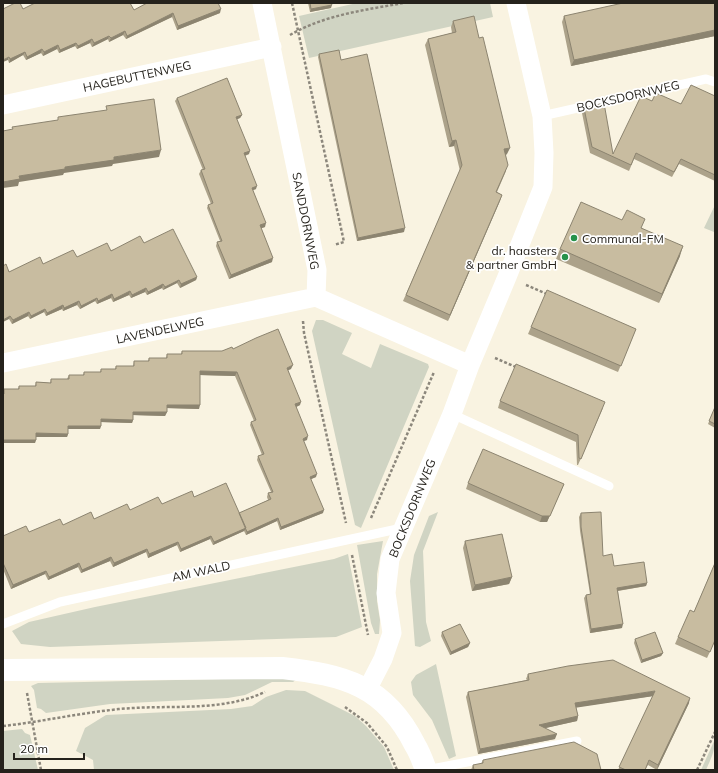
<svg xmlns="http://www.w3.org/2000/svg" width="718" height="773" font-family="Mulish,sans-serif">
	<rect width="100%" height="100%" fill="#f9f3e1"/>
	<!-- green -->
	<path fill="#d0d4c3" d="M357,3H490L493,17L309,58L299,16Z
		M715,205V231L714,232L704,228Z
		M316,320H323L352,333L342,354L371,368L380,344L428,364L429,367L361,528L355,525L312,331Z
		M438,512L423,551L426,622L431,641L420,647L415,646L410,581L414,555L429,516Z
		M383,541L377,574V601L380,620L379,634H375L371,623L357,545Z
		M348,554L362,627L336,637L50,647L21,644L12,631L29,622L95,607L334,559Z
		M436,664L456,756L449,759L432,720L413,695L411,682L416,675Z
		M264,678L297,679L293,682H272L245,695L228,698L110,704L46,713L41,709L37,708L34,690L31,686L38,683Z
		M286,690L305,691L355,716L366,726L384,747L394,770H94L93,760L76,751L85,728L106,715L231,709L252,706L266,697Z
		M22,729L25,733L30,735L38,770H3V731Z
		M715,739C715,752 711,758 706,770H701Z"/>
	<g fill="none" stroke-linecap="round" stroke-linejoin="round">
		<!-- path -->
		<path stroke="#8c877c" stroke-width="2.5" stroke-dasharray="3 2" stroke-linecap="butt" d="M292,3L344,242L334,245
			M290,35C324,15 365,10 403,3
			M526,285L547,294
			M303,321L304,333L346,523
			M495,358L518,368
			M371,518L434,372
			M352,555L368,635
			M27,693L41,770
			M345,707L367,723L387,747L397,770
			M3,726C39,722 75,714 111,710C163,703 217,714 265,692
			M697,770L715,732"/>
		<!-- lane -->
		<path stroke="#fff" stroke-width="9" d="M542,116L706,79L715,82
			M452,414L609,486
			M3,624L60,602L402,528
			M426,770L577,741"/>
		<!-- street -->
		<path stroke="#fff" stroke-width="19" d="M262,3L317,270L316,297
			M3,105L272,47
			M316,297L470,365
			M3,363L316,297
			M367,690L383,659L392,633L386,593L390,559L452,414L470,365L507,277L543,187L544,153L542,116L516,3"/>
		<!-- secondary -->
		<path stroke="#fff" stroke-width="22" d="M3,670L282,668C344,675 385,685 415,745C420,753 423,762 426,770"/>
	</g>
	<!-- wall -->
	<path fill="#aca28a" d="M308,3H331V8L310,12Z
		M715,3V36L571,66L562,22L564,16Z
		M23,9L134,10L220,13L177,30L172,17L126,39L123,35L109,42L108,39L92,47L90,43L77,49L75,46L59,53L57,49L43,56L41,53L26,60L23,55L9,63L8,60Z
		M453,21L479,38L507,154L506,155V171L497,192L502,195L448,321L403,301L460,171L454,146L449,147L425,45L428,39L452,33L451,27Z
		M319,54L341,60L404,232L357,241L318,57Z
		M715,96V181L679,164L672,177L634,159L629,171L590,153L582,113L584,108L613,154L652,101L681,104Z
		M177,98L242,115L240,118L237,119L249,154L245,156L256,189L253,190L265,227L261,228L272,262L229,279L216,246L217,242L220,241L207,208L208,205L211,204L199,174L201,170H203L175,101Z
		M622,220L642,228L680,256L659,303L556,259L560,249Z
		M144,243L197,277L196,280L180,288L177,283L163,290L162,288L147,295L145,292L131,298L129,295L113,302L111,298L97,304L95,301L80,309L77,305L63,311L62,309L46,316L44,312L30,319L28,316L12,324L9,319V272Z
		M531,327L636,329L618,372L528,334Z
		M233,349L291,369L288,370L300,405L296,407L307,440L303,441L316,477L311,479L323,513L280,530L277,521L246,535L244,531L213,545L210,539L180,552L177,545L148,558L146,552L113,567L110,561L81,573L78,567L48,580L45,574L11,589L3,569V536L29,532L94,519L130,510L162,504L194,497L239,514L268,500L267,497L268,493L271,492L257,460L258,456L262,455L250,425L251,422L254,421L235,376L200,375L199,409L167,408V412L165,416L133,415V420L132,423L101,422L100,429H68V434L67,437H36L35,443H3V449V391L4,389H18L19,386H35L36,382L50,383L51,379H67L69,375H83L84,372H100L101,369H115L116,366H133L134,361H148L149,358H166L167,354H181L182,351H222Z
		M500,401L603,408L578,465H577L576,442L498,408Z
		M715,407V428L708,424Z
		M468,483L564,484L547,522H540L466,489Z
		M581,513L603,556L614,566L647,583L646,586L618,591L622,628L590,633L584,598L586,595L590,594L580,531L579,517Z
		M465,541L512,577L509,584L472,591L463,548Z
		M715,563V641L707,658L675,644L678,637L694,612Z
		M442,632L470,643L468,647L450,655L441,636Z
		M635,639L663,653L661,656L641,663L634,643Z
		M528,674L689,703L657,770L648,765L645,770H618L653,696L576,707L578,716L577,721L545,728L555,739L478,754L466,697L468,692L527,680L526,679Z
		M483,760L601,770H471L473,765L481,764Z"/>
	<!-- shaded-wall -->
	<path fill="#8c8470" d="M332,5L331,8L310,12L311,9Z
		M221,9L220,13L177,30L178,26Z
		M173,13L172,17L126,39L127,36Z
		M715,30V36L571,66L574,60Z
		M125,31L123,35L109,42L111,38Z
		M109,36L108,39L92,47L94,43Z
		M92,39L90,43L77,49L78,46Z
		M76,43L75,46L59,53L60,50Z
		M58,45L57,49L43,56L44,52Z
		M42,49L41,53L26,60L27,57Z
		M25,52L23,55L9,63L10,59Z
		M9,57L8,60L3,62V60Z
		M242,115L240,118L235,120L236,117Z
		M456,140L454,146L449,147L452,141Z
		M510,148L507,154L502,156L504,149Z
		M161,150L159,157L113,164L112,166L64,173L63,175L19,182L18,186L3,188V182L19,176L114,157Z
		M250,151L249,154L243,156L244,153Z
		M257,186L256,189L250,191L252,188Z
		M502,195L500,201L448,321L450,315Z
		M266,223L265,227L259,229L260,225Z
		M405,228L404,232L357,241L358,238Z
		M683,246L680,256L659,303L662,294Z
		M273,258L272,262L229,279L231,275Z
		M197,277L196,280L180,288L181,284Z
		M179,280L177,283L163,290L165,287Z
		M163,284L162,288L147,295L148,292Z
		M146,288L145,292L131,298L132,295Z
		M130,291L129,295L113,302L114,299Z
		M112,294L111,298L97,304L98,301Z
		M97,298L95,301L80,309L81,306Z
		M79,301L77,305L63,311L64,308Z
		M63,305L62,309L46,316L47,313Z
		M45,309L44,312L30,319L31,316Z
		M29,312L28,316L12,324L13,320Z
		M10,316L9,319L3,322V320Z
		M293,365L291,369L286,371L287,368Z
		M200,371L237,372L235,376L199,375Z
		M301,402L300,405L294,408L295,404Z
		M167,405H200L199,409L165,408Z
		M133,412H167L165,416L132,415Z
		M101,419L133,420L132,423L100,422Z
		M68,426H101L100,429H67Z
		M36,433L68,434L67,437H35Z
		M308,436L307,440L301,442L303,439Z
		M3,440H36L35,443H3Z
		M317,474L316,477L309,480L310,477Z
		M564,484L547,522H540L542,516Z
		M324,510L323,513L280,530L281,527Z
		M278,518L277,521L246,535L247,532Z
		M246,528L244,531L213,545L214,542Z
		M211,536L210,539L180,552L181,549Z
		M178,542L177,545L148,558L149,554Z
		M147,549L146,552L113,567L114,563Z
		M111,557L110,561L81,573L82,570Z
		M79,563L78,567L48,580L49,577Z
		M46,571L45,574L11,589L13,585Z
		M512,577L509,584L472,591L475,585Z
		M647,583L646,586L616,591L617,588Z
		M623,624L622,628L590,633L591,629Z
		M470,643L468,647L450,655L451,652Z
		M663,653L661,656L641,663L642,660Z
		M655,691L654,696L574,708L575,703Z
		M690,698L689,703L657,770L658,765Z
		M578,716L577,721L537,730L539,725Z
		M557,734L555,739L478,754L480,749Z"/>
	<!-- building -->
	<path fill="#c8bca0" stroke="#8c8470" d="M15,3H20L23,9L35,3H130L134,10L147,3H218L221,9L178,26L173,13L127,36L125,31L111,38L109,36L94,43L92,39L78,46L76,43L60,50L58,45L44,52L42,49L27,57L25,52L10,59L9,57L3,60V9Z
		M310,3H331L332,5L311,9Z
		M623,3H715V30L574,60L564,16Z
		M474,16L479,38L483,37L510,148L504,149L508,165L496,192L502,195L450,315L406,295L462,165L456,140L452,141L428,39L456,32L453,21Z
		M339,50L341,60L367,54L405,228L358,238L319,54Z
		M227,78L242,115L236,117L250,151L244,153L257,186L252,188L266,223L260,225L273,258L231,275L217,242L222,241L208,205L213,203L201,170L205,169L177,98Z
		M691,85L715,96V175L681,159L674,172L636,153L631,165L592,147L584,108L604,103L613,154L641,96L652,101L656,93L681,104Z
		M154,99L161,150L114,157V160L65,167V169L19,176L20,179L3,182V131L13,129L12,127L58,120V117L107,110L106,106Z
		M581,202L622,220L627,210L645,219L641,228L683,246L662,294L560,249Z
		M173,229L197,277L181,284L179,280L165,287L163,284L148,292L146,288L132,295L130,291L114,299L112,294L98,301L97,298L81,306L79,301L64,308L63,305L47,313L45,309L31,316L29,312L13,320L10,316L3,320V266L6,264L9,272L40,257L43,264L73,250L77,257L107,243L111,251L140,236L144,243Z
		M547,290L636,329L621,366L531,327Z
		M278,329L293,365L287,368L301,402L295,404L308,436L303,439L317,474L310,477L324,510L281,527L278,518L247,532L239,513L271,499L268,493L273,492L258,456L264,454L251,422L256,420L237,372L200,371V405H167V412H133V420L101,419V426H68V434L36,433V440H3V448V394H4V389H19V386H36V382L51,383V379H69V375H84V372H101V369H116V366H134V361H149V358H167V354H182V351H222L232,347L233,349L256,338Z
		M516,364L605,402L581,459L579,458L578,435L500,401Z
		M715,407V424L709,421Z
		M483,449L564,484L550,516H542L468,483Z
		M226,483L246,528L214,542L211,536L181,549L178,542L149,554L147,549L114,563L111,557L82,570L79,563L49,577L46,571L13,585L3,563V536L26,526L29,532L60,519L63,525L91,512L94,519L127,504L130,510L158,497L162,504L192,491L194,497Z
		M601,512L603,556L612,554L614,566L644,562L647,583L617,588L623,624L591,629L586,595L591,594L581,527V513Z
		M502,534L512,577L475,585L465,541Z
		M715,563V640L710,652L678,637L690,610L694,612Z
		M460,624L470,643L451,652L442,632Z
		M655,632L663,653L642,660L635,639Z
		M613,660L690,698L658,765L649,760L645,770H626L619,767L655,691L575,703L578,716L539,725L557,734L480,749L468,692L529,680L528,674L568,666Z
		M574,742L597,754L601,770H474L473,765L483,763V760Z"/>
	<!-- markers -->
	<g fill="#25924a" stroke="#fff" stroke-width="1.5">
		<circle cx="574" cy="238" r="4"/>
		<circle cx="565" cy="257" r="4"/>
	</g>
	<g text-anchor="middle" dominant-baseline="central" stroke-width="3.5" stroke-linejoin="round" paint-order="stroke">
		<!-- street labels -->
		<g font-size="12" fill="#25221c" stroke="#fff">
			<text transform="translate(137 76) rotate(-12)">HAGEBUTTENWEG</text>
			<text transform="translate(628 96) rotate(-13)">BOCKSDORNWEG</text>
			<text transform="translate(306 221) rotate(79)">SANDDORNWEG</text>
			<text transform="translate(160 330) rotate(-12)">LAVENDELWEG</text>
			<text transform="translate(412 508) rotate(-68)">BOCKSDORNWEG</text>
			<text transform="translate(201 571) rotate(-12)">AM WALD</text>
		</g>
		<!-- poi labels -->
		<g font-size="12" fill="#25221c" stroke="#fff" text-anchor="start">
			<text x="582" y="238">Communal-FM</text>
			<text x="557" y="250" text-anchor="end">dr. haasters<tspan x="557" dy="14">&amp; partner GmbH</tspan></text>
		</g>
	</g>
	<!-- border -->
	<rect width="718" height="773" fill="none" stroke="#25221c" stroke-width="8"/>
	<!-- scale -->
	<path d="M14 753v6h70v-6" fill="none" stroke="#25221c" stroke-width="2"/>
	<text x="20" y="753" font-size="12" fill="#25221c" stroke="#ffffff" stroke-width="3" paint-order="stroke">20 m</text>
</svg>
